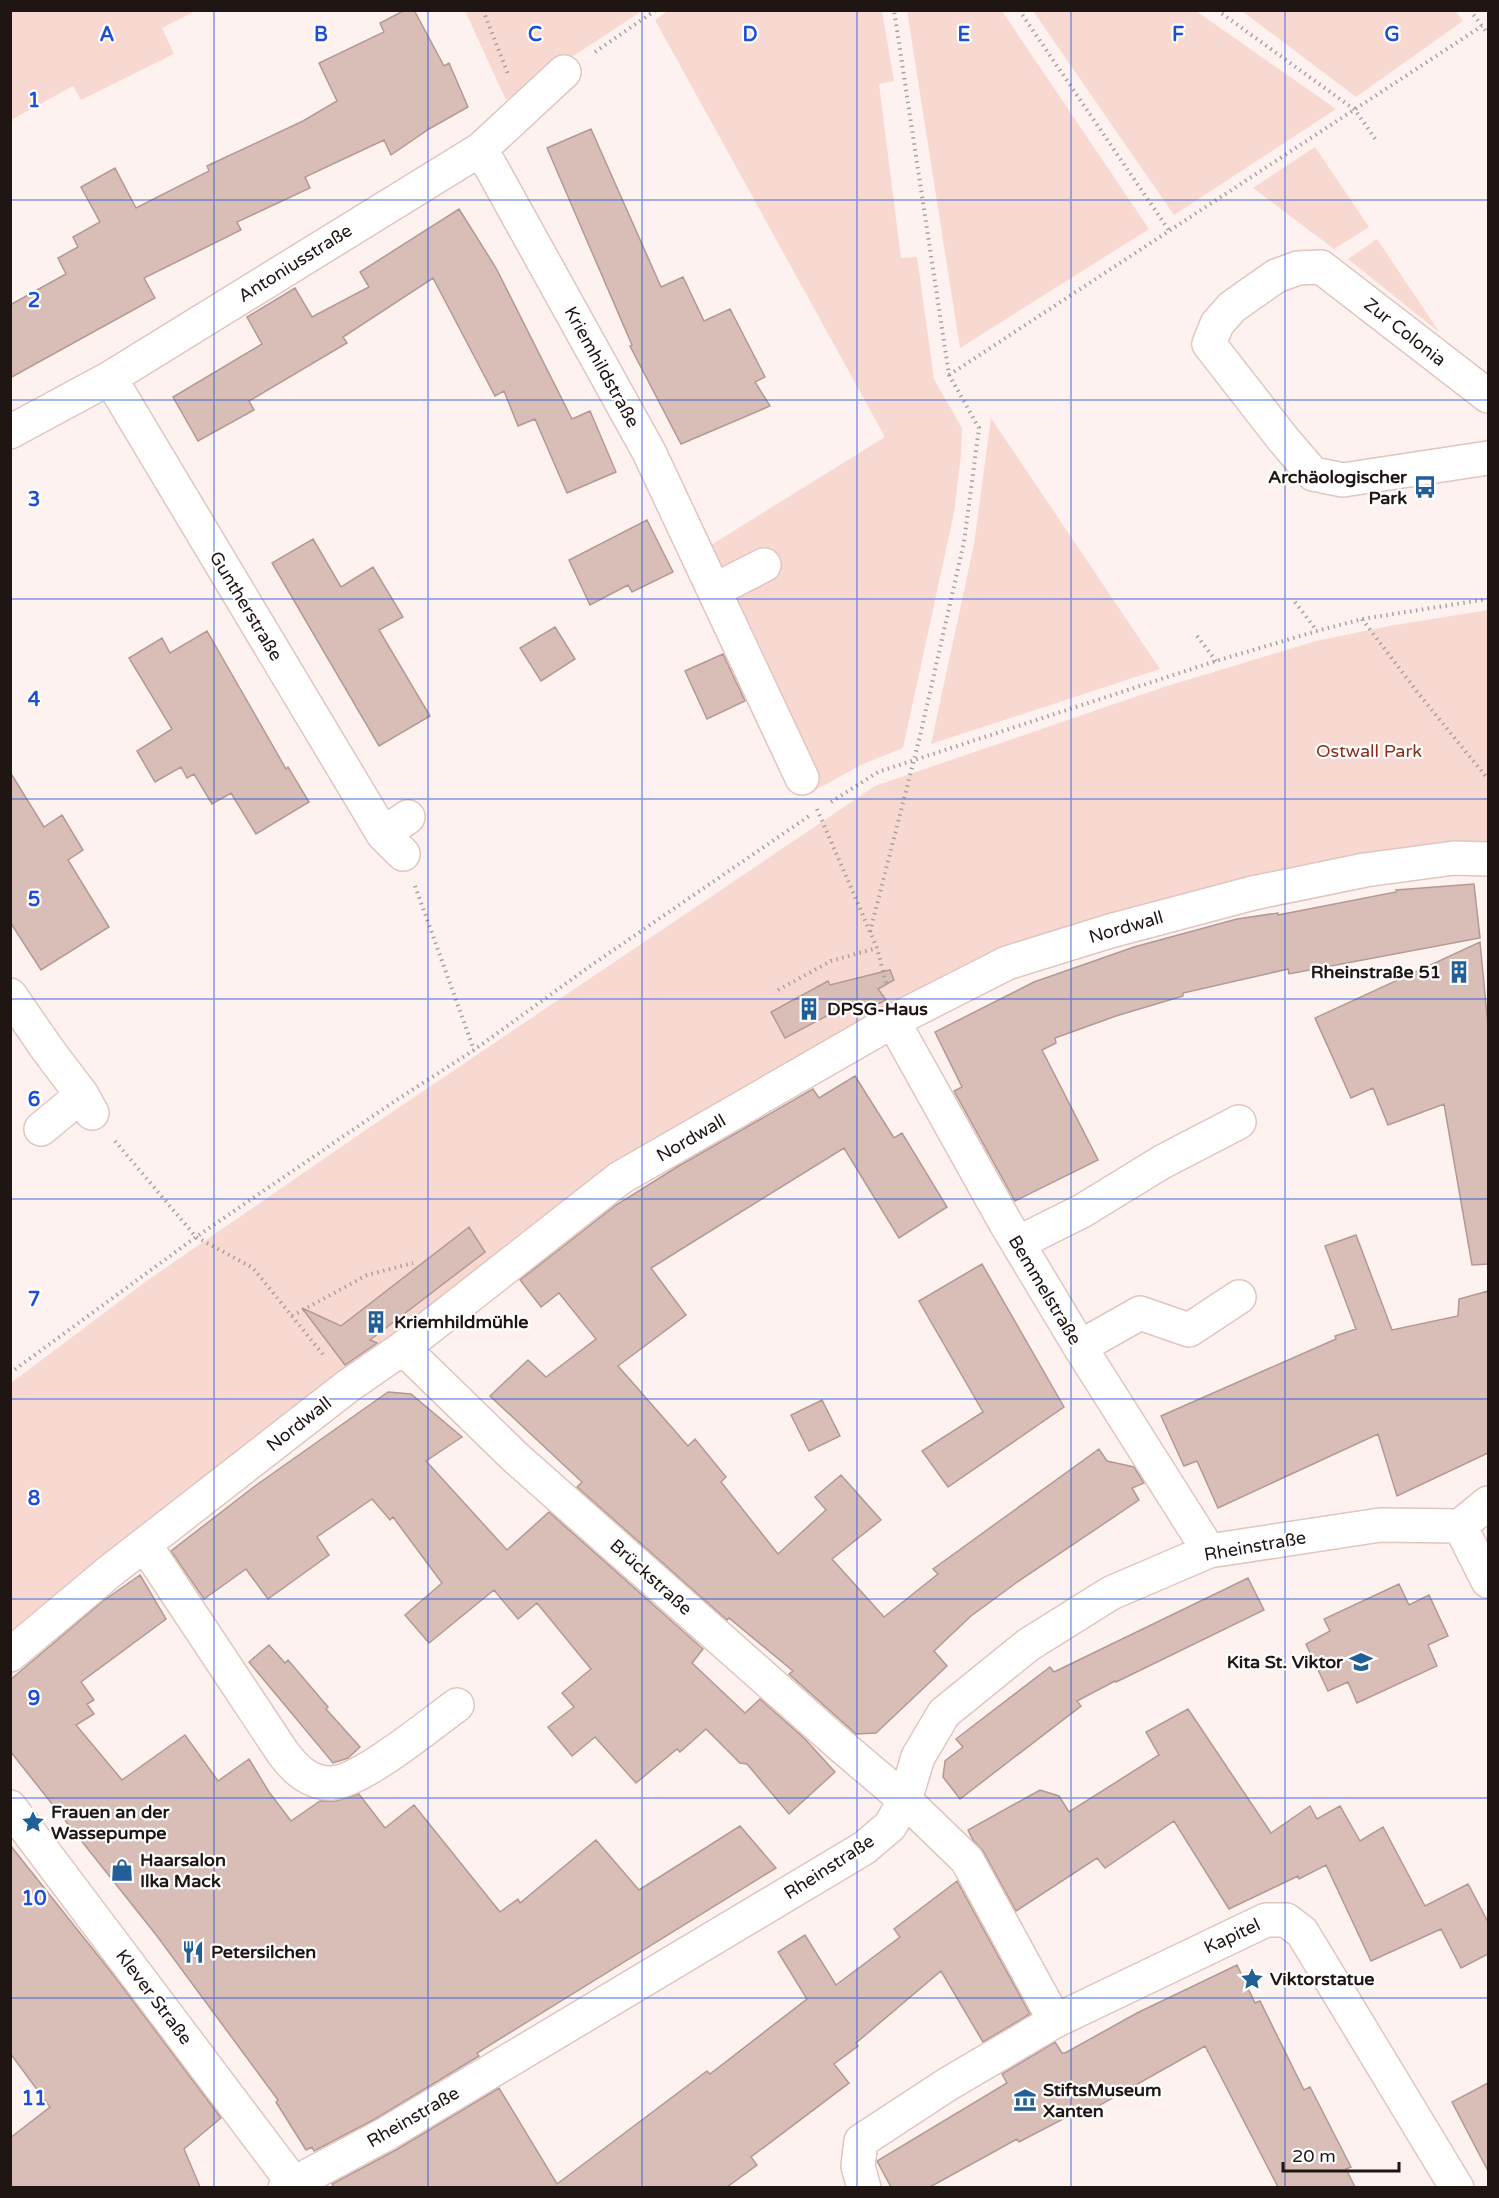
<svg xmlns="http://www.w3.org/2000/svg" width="1499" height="2198" font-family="'Varela Round',sans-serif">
	<rect width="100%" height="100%" fill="#fdf2ef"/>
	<!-- green -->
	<path fill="#f8d9d1" d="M11,10H196V11L162,28L174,54L81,100L73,86L11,120Z
		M669,10L882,11L894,81L879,84L901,258L917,257L934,379L962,428L961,455L954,513L903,748L861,765L810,793L698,553L885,437L655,20Z
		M1455,10L1463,21L1356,97L1242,11Z
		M465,11H642L506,100Z
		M907,11H1002L1149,229L960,348Z
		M1033,11H1196L1336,109L1174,215Z
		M1315,147L1369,227L1334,249L1253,188Z
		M1377,239L1440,333L1348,259Z
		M991,418L1160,669L931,744L974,544Z
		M1488,610V859L1454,858L1007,963L620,1178L11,1655V1383L148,1280L370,1127L875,786L1164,687L1316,641L1389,626Z"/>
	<!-- building -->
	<path fill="#d9bdb7" stroke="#b39993" stroke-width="1.5" d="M405,10H414L444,66L449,63L468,107L429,129L391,155L384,140L305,177L310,188L237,222L241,230L144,278L155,298L10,378V305L66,274L58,258L78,247L73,237L100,222L81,187L115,168L136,208L209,171L207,166L303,121L337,101L319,63L384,32L380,23Z
		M591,129L661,287L683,277L704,321L730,309L765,377L755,382L770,406L681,444L630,346L632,345L547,148Z
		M459,209L496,268L572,419L590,411L616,472L567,493L535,419L518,426L504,391L495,396L433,278L343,337L347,343L249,401L254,410L198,441L173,397L262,344L247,317L295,288L312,317L369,287L360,272Z
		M647,520L673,572L632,592L628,585L590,605L569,560Z
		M313,539L341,587L373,567L403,617L379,630L430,716L379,746L272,563Z
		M555,627L575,659L541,681L520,648Z
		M207,631L286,769L288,767L309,802L256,834L231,793L212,804L194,774L187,778L181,767L155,782L137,751L172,729L129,658L162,638L170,653Z
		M723,654L745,701L707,719L685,671Z
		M10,772L44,827L62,815L83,850L68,860L109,927L41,970L10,922Z
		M1474,884L1480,938L1289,974L1288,969L1183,993V996L1116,1016L1055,1038L1056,1043L1042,1050L1098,1160L1015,1201L954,1091L962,1087L935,1032L1034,982L1134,947L1237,919L1278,913V915L1396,892V890Z
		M1480,942L1488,1026V1264L1472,1265L1444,1104L1388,1125L1373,1088L1351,1098L1315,1018Z
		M890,970L894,980L878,989L886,1000L856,1015L849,1004L785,1038L771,1012L828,981L830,985Z
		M855,1076L894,1138L902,1133L947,1207L899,1238L844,1148L651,1268L686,1315L618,1366L688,1446L695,1439L726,1477L721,1482L778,1554L826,1510L815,1497L841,1475L881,1520L832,1559L884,1617L938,1574L933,1569L1099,1449L1107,1461L1134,1467L1144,1483L1132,1488L1139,1500L1016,1583L971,1616L934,1651L947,1666L876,1733L856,1734L789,1674L793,1671L729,1618L727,1620L577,1487L582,1482L490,1396L528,1360L546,1377L596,1339L559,1293L541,1307L520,1280L616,1205L677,1167L813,1089L819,1098Z
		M469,1227L485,1252L370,1340L377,1343L345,1365L302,1308L341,1326Z
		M1356,1235L1392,1330L1458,1316L1459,1299L1488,1291V1453L1397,1496L1378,1434L1218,1508L1197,1461L1184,1466L1161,1416L1336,1339L1335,1336L1356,1329L1325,1246Z
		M982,1264L1064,1407L948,1487L922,1451L983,1412L919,1301Z
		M388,1392L411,1394L462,1437L426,1461L507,1550L549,1512L703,1649L692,1663L745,1713L760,1699L805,1739L835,1772L789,1814L747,1764L740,1763L706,1729L680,1752L677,1749L636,1783L595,1737L572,1756L548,1727L574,1707L562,1693L591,1669L537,1603L518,1619L494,1590L429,1643L405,1615L442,1583L393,1517L390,1520L372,1499L317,1537L329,1555L268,1599L246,1569L204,1599L171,1551L255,1486Z
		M822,1400L840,1436L809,1451L791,1415Z
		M140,1575L166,1619L81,1682L94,1700L87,1704L94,1714L76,1725L122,1780L185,1735L218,1781L249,1759L269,1792L291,1821L320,1801H336L359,1794L385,1828L414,1805L500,1912L518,1899L520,1903L596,1840L639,1890L740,1826L776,1868L477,2053L479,2056L377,2118L314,2151L312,2147L306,2150L276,2102L278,2100L157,1936L10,1751V1680L103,1601Z
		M1248,1578L1264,1610L1116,1682L1115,1681L1077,1701L1081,1706L960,1799L943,1777L945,1761L963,1747L956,1739L1050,1667L1054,1672Z
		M1399,1584L1409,1605L1429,1595L1448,1636L1428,1645L1437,1666L1357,1703L1348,1682L1328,1691L1306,1644L1330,1631L1324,1619Z
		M269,1645L285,1663L288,1660L328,1707L326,1709L360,1747L348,1758L333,1763L249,1662Z
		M1188,1709L1271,1833L1310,1806L1317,1819L1340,1806L1360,1841L1383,1827L1425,1906L1468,1884L1488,1922V1954L1461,1968L1441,1929L1371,1961L1326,1865L1299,1879L1298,1876L1229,1909L1174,1821L1105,1868L1097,1858L1016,1911L983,1851L973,1840L968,1830L1040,1790L1059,1796L1069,1812L1159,1755L1146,1732Z
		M10,1845L115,1977L221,2118L184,2149L200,2187H10V2138L50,2107L10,2053Z
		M957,1881L1030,2014L983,2042L941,1971L856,2043L858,2046L834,2064L849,2083L751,2157L757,2165L727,2187H334L332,2184L396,2150L499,2088L557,2184L707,2071L710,2074L807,1999L778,1952L805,1935L836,1985L900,1937L894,1929Z
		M1237,1965L1255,2003L1260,2001L1304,2090L1310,2087L1351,2167L1346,2169L1355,2187H1278L1205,2046L1086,2113L1084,2108L1019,2142L1017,2139L930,2187H891L877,2161L1007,2083L1002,2074L1055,2042L1062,2053H1065L1137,2013Z
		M1488,2083V2171L1452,2102Z"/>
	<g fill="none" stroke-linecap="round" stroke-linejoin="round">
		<!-- minor casing -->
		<g stroke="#e1c6bf" stroke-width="36">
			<path id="minor" d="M481,149L649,452L802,778
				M110,378L383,834L403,854
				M1488,396L1321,267L1298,268L1276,276L1232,307L1217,324L1209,344L1283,439L1313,474L1343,480L1488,458
				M10,432L110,378L481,149L564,72
				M715,590L764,565
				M383,834L408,817
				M10,995L48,1050L82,1095L92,1113
				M893,1021L1005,1222L1080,1347L1209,1551
				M41,1129L82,1095
				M1018,1243L1082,1211L1162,1162L1239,1122
				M1080,1347L1140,1313L1189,1330L1239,1297
				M403,1348L515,1457L839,1744L905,1800L967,1860L1055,2021
				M1460,1526L1488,1581
				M145,1545L283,1753C295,1769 310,1784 332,1783C362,1781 431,1724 457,1705
				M10,1655L109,1572L348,1386L403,1348L620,1178L893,1021L1007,963L1110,931L1253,893L1365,870L1454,858L1488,859
				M10,1807L297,2188
				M285,2188L386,2134L864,1848L890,1826L905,1800L918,1757L944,1713L1028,1645L1111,1593L1209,1551L1380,1525L1460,1526L1488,1503
				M864,2188L858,2166L861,2141L948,2084L1055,2021L1266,1920H1286L1302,1932L1457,2188"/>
		</g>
		<!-- path -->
		<path stroke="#aaa09d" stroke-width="4" stroke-dasharray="1.5 4.5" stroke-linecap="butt" d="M483,10L508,74
			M1019,10L1170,232
			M1217,10L1355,110L1376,140
			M1470,10L1488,34
			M595,52L656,10
			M949,375L1482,26
			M1295,602L1317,631
			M1362,619L1418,693L1488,779
			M1197,636L1216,661
			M831,802L878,772L1216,661L1317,631L1362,619L1488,599
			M817,809L877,948L886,983
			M415,886L474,1050
			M870,932L920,736L964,542L979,428L949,375L894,10
			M778,990L831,961L877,948
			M115,1141L196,1237L253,1268L325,1357
			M292,1316L367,1275L413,1263
			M10,1373L196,1237L395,1101L474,1050L593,964L812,814"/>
		<!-- minor -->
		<use href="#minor" stroke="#fff" stroke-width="33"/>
	</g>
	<!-- grid -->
	<path fill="none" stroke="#1d4ed8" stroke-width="1.5" stroke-opacity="0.55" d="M214,10V2188M428,10V2188M642,10V2188M857,10V2188M1071,10V2188M1285,10V2188M10,200H1488M10,400H1488M10,599H1488M10,799H1488M10,999H1488M10,1199H1488M10,1399H1488M10,1599H1488M10,1798H1488M10,1998H1488"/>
	<!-- icons -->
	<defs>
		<g id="bus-bare" transform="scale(1.8)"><path d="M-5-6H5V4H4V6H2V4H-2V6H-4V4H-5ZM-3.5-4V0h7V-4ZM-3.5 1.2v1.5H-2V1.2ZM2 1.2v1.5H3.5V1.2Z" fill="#215f96" stroke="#fff" stroke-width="2.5" paint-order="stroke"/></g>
		<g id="building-bare" transform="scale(1.8)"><path d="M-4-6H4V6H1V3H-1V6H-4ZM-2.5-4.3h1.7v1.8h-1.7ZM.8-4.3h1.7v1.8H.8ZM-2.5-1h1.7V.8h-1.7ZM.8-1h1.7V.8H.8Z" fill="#215f96" stroke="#fff" stroke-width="2.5" paint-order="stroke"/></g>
		<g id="school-bare" transform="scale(1.8)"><path d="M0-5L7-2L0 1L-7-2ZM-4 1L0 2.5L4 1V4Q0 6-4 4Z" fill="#215f96" stroke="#fff" stroke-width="2.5" paint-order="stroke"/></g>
		<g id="sight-bare" transform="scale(1.8)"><path d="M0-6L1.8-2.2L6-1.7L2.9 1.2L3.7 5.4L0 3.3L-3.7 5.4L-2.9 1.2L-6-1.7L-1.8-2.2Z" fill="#215f96" stroke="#fff" stroke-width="2.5" paint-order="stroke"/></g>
		<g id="shop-bare" transform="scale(1.8)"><path d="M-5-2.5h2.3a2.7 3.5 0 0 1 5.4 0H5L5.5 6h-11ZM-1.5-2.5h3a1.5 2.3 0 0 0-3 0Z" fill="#215f96" stroke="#fff" stroke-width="2.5" paint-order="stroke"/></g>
		<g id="restaurant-bare" transform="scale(1.8)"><path d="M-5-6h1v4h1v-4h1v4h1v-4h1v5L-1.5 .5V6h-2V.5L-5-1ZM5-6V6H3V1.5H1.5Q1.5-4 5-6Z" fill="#215f96" stroke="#fff" stroke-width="2.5" paint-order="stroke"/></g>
		<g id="museum-bare" transform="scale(1.8)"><path d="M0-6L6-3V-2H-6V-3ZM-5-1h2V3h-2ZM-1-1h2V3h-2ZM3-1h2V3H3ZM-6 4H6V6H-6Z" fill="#215f96" stroke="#fff" stroke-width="2.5" paint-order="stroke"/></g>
	</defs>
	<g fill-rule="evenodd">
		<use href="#bus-bare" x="1425" y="487"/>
		<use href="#building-bare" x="1459" y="972"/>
		<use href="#building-bare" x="809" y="1009"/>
		<use href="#building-bare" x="376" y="1322"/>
		<use href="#school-bare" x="1361" y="1662"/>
		<use href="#sight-bare" x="33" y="1822"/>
		<use href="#shop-bare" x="122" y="1870"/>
		<use href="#restaurant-bare" x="193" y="1952"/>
		<use href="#sight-bare" x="1252" y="1979"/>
		<use href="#museum-bare" x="1025" y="2100"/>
	</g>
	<g text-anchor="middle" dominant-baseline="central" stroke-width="4.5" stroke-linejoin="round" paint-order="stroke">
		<!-- street labels -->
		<g font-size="18" fill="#1f1614" stroke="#fff">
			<text transform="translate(295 263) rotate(-32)">Antoniusstraße</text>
			<text transform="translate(1405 332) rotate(38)">Zur Colonia</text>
			<text transform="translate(602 367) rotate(61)">Kriemhildstraße</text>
			<text transform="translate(246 606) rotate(59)">Guntherstraße</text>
			<text transform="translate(1126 927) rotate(-16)">Nordwall</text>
			<text transform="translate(691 1138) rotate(-30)">Nordwall</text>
			<text transform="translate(1045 1290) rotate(59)">Bemmelstraße</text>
			<text transform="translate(299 1424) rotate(-38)">Nordwall</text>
			<text transform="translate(1255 1546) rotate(-10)">Rheinstraße</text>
			<text transform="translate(651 1577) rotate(42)">Brückstraße</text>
			<text transform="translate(829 1867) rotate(-33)">Rheinstraße</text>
			<text transform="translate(1232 1936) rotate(-25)">Kapitel</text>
			<text transform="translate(154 1997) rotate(53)">Klever Straße</text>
			<text transform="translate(413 2117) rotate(-30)">Rheinstraße</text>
		</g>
		<!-- poi labels -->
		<g font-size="18" font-weight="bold" fill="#1f1614" stroke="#fff" text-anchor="start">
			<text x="1407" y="477" text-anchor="end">Archäologischer<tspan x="1407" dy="21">Park</tspan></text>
			<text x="1441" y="972" text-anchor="end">Rheinstraße 51</text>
			<text x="827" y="1009">DPSG-Haus</text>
			<text x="394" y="1322">Kriemhildmühle</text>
			<text x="1343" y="1662" text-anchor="end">Kita St. Viktor</text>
			<text x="51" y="1812">Frauen an der<tspan x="51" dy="21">Wassepumpe</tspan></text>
			<text x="140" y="1860">Haarsalon<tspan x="140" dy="21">Ilka Mack</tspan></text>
			<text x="211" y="1952">Petersilchen</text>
			<text x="1270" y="1979">Viktorstatue</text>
			<text x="1043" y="2090">StiftsMuseum<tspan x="1043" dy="21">Xanten</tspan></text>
		</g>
		<!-- park labels -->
		<g font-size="18" fill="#8b2d18" stroke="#fff">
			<text x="1369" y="751">Ostwall Park</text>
		</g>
	</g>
	<g font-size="20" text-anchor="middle" font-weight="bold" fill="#1d4ed8" stroke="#fff" stroke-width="4.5" stroke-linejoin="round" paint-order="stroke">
		<text x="107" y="41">A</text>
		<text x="321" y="41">B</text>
		<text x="535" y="41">C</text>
		<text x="750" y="41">D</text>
		<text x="964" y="41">E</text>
		<text x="1178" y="41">F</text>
		<text x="1392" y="41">G</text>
		<text x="34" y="107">1</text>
		<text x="34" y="307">2</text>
		<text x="34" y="506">3</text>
		<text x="34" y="706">4</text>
		<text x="34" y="906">5</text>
		<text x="34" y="1106">6</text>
		<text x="34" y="1306">7</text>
		<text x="34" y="1505">8</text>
		<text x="34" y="1705">9</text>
		<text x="34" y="1905">10</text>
		<text x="34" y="2105">11</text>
	</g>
	<!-- border -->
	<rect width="1499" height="2198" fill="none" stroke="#1f1614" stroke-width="24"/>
	<!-- scale -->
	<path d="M1283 2162v9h116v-9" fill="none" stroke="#1f1614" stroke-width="3"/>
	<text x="1292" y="2162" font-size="18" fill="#1f1614" stroke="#ffffff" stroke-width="4.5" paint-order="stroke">20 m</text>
</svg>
